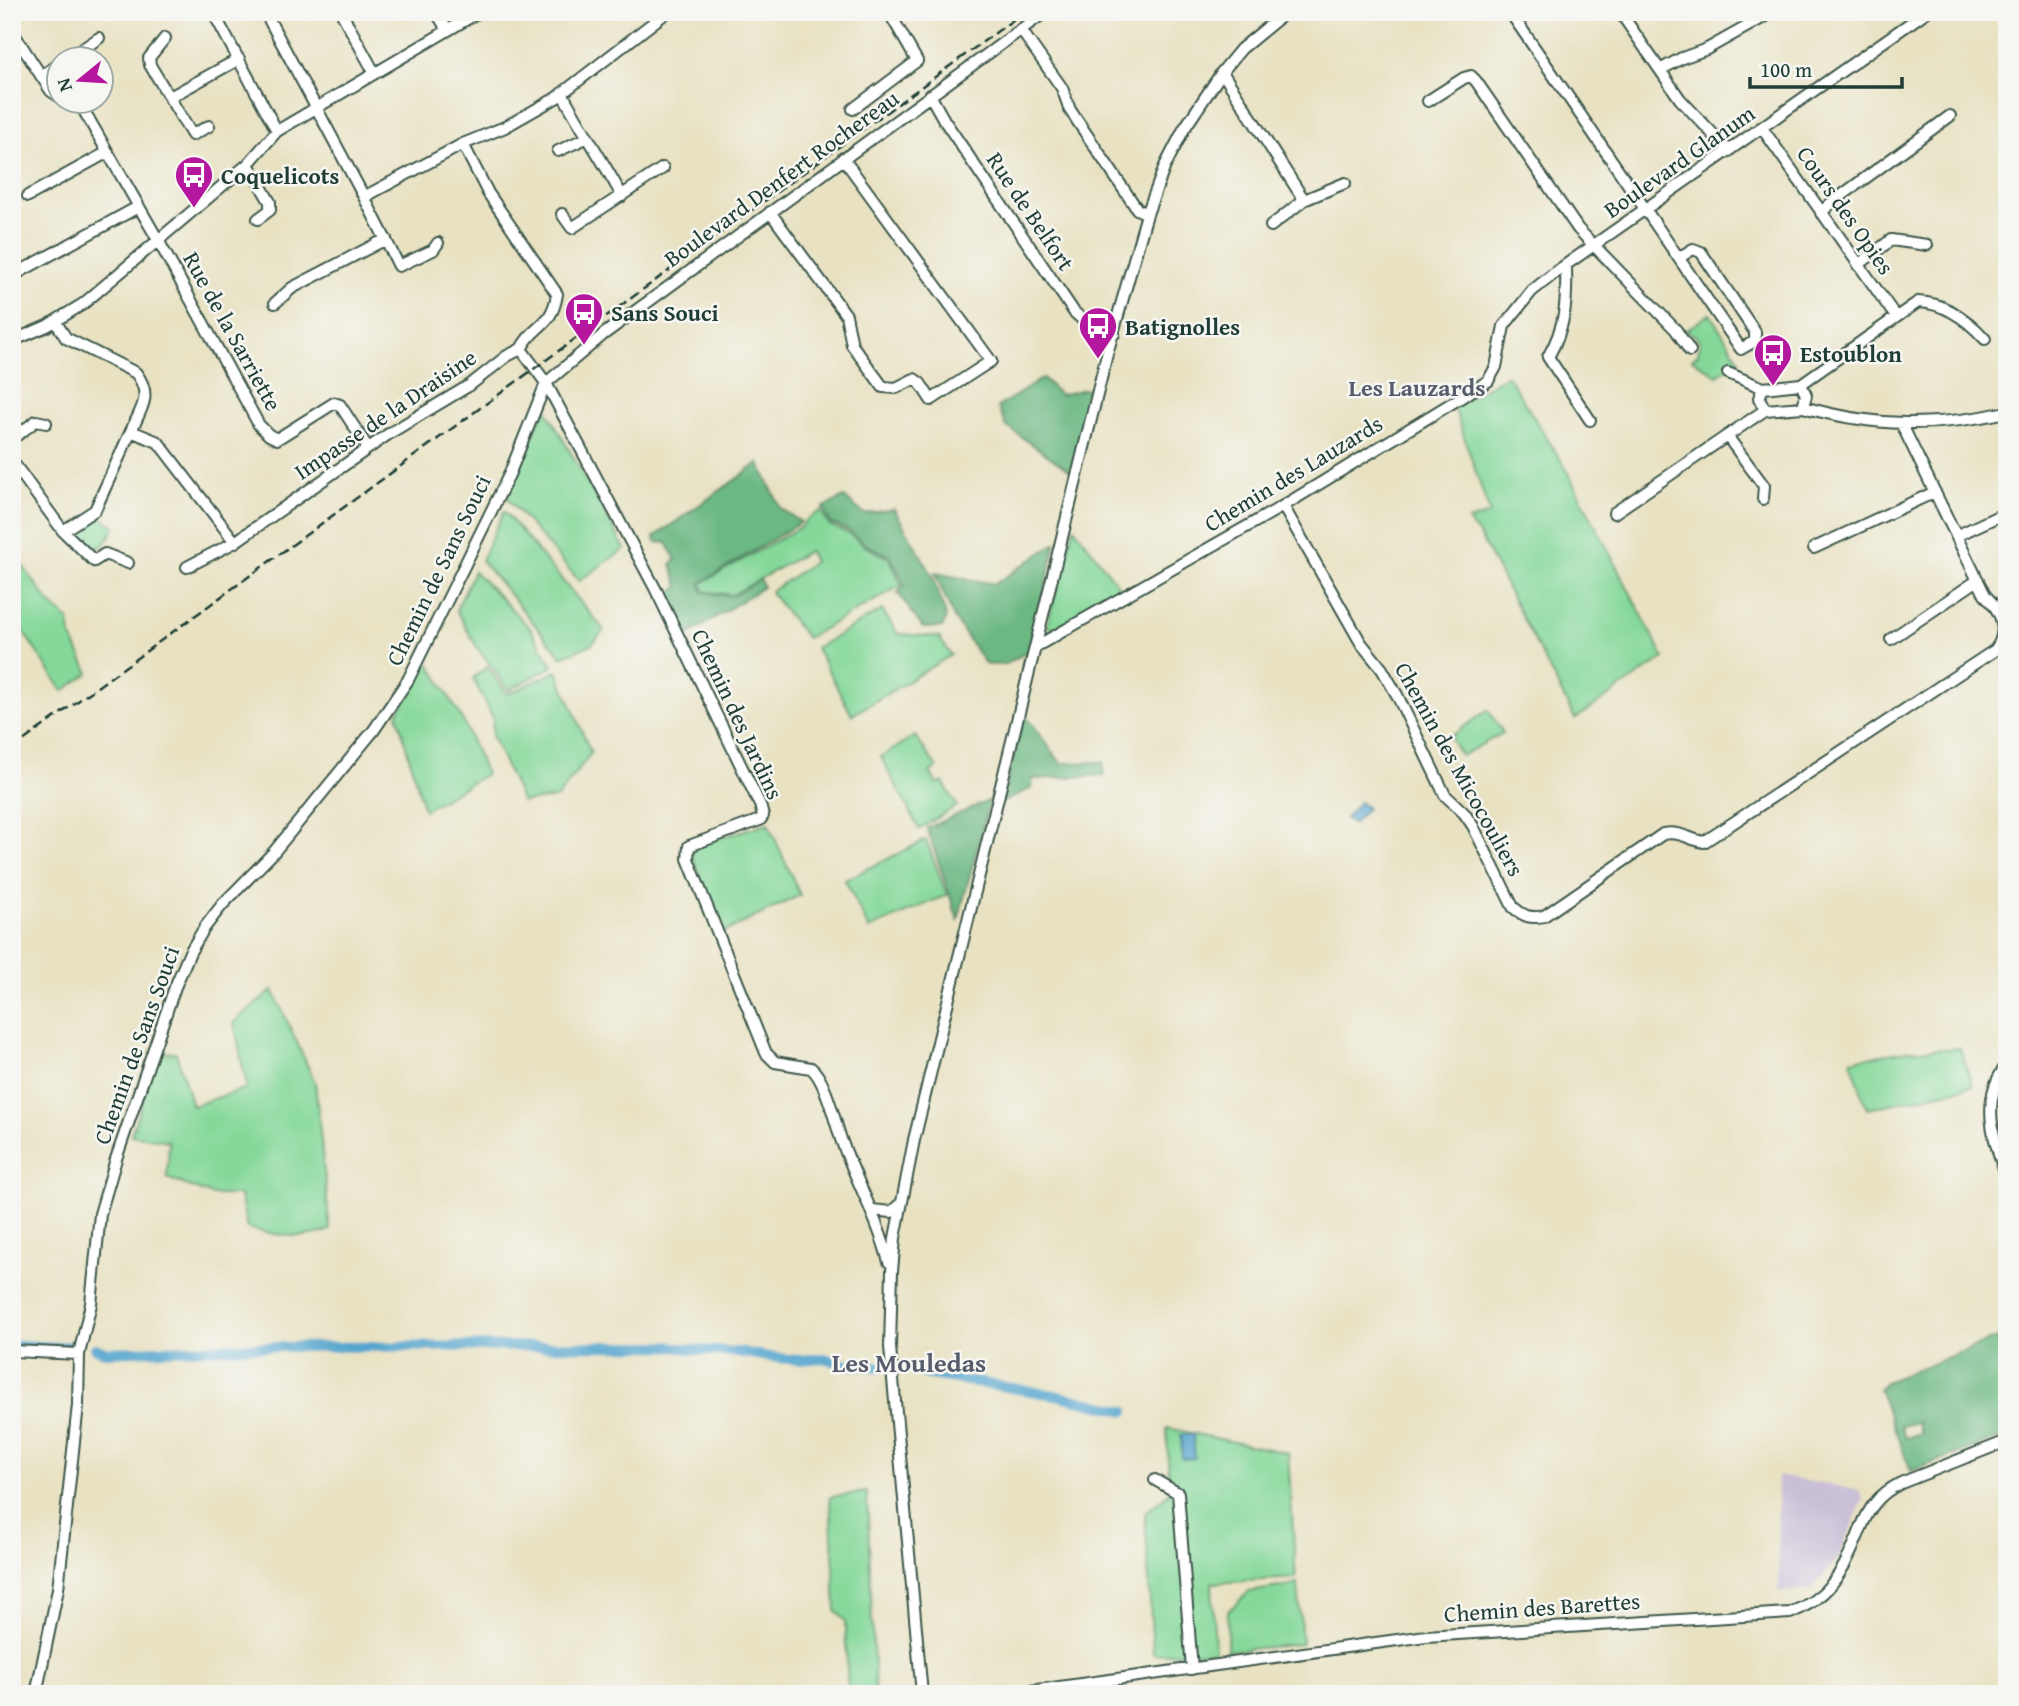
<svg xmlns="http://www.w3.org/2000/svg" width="2019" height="1706" font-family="'Gentium Book Plus',serif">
	<rect width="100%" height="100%" fill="#f6f6f2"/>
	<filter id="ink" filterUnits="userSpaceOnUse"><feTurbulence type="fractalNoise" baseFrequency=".0143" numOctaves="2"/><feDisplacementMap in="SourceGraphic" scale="14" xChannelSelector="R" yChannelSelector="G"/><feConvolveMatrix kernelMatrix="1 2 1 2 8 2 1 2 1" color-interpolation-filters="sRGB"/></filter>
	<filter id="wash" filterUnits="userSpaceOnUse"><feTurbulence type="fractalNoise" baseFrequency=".00686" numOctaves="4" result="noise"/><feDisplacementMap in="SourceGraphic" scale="28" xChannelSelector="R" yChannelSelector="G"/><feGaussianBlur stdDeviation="1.57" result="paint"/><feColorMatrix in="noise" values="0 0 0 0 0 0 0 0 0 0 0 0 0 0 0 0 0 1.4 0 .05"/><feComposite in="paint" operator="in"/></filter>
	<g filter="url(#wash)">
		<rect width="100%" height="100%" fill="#e8e2c2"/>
		<!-- industrial -->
		<path fill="#c9bfd7" d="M1777,1476L1859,1490L1863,1499L1838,1559L1811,1590L1779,1592Z"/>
		<!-- green -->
		<path fill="#85d89a" stroke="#528a67" stroke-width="2" d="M1710,314L1740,361L1717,375L1692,359L1698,354L1700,343L1696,336L1686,330Z
			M1507,375L1564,465L1664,658L1575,719L1480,536L1468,521L1490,514L1454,407Z
			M545,407L625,549L579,581L507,498Z
			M504,511L604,630L592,644L562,657L481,560Z
			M821,511L829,525L848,533L866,547L889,558L902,585L807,638L770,592L814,562L809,551L732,595L704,591L702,583L802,526L807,519Z
			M95,514L115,526C102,553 93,558 72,533Z
			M1074,527L1123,592L1052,630L1047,625Z
			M12,551L49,602L69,620L71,636L89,673L63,691L12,615Z
			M474,571L530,628L553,666L509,690L478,649L456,610Z
			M882,610L898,634L939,637L951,655L852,715L816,648Z
			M428,661L462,719L486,774L424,810L397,714Z
			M487,667L508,694L557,671L591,753L557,798L522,802L492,736L493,718L473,678Z
			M1488,710L1503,733L1461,756L1450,737Z
			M915,736L937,768L930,772L937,784L943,782L957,806L919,829L881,757Z
			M768,823L800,895L723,933L692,856L696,845Z
			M926,840L947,895L869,929L845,880Z
			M2002,930H2007V1018H2006Z
			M273,990L315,1082L330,1230C304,1241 274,1235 247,1228L240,1195H212L167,1178L169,1141L131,1135L158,1053L176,1052L192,1106L247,1088L234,1022Z
			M1960,1048L1973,1086L1867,1109L1851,1060L1906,1051Z
			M1167,1428L1288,1453L1296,1578L1212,1583L1215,1652L1153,1654L1145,1513L1169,1493Z
			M867,1492L875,1694H848L845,1621L836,1611L830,1497Z
			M1298,1584L1302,1644L1227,1651L1228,1611L1249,1592Z"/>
		<!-- forest -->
		<path fill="#6cb882" stroke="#467a5b" stroke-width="2" fill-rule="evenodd" d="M1043,378L1060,395L1084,389L1091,390L1073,473L1006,426L998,407Z
			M759,463L781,509L801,522L701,583L703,592L732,596L760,579L763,587L686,636L663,597L679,587L671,564L676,560L667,543L656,542L654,537Z
			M844,497L864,514L894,509L932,575L946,616L943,627L923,628L898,593L905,585L890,556L866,545L848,530L830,523L823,508Z
			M1056,543L1030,650L1006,664L986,665L954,618L935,573L995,584Z
			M1024,714L1061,763L1103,762L1104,775L1032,779V788L1002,802Z
			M990,800L958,920L927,828Z
			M2007,1334V1435L1911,1471L1879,1389L1885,1382ZM1917,1422L1921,1434L1905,1438L1901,1426Z"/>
		<!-- water -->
		<path fill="#54a5ce" stroke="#3a7181" stroke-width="2" d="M1359,802L1367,808L1353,824L1345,818Z
			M1193,1434L1195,1458L1182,1459L1181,1435Z"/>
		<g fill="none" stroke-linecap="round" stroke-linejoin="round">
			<!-- canal -->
			<path stroke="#54a5ce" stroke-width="10" d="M12,1344L50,1347L72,1346
				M95,1348L105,1352L250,1347L668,1346L696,1350L737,1352L777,1358L800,1360L824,1358L847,1365L881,1367
				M924,1374L1055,1395L1125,1411"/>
		</g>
	</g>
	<g filter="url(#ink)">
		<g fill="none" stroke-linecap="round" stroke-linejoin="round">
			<!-- minor casing -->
			<g stroke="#3d5649" stroke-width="14">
				<path id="minor" d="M213,12L277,131
					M265,12L364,197L399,266L433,250L438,243
					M341,12L374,72
					M436,12L447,29
					M1510,12L1741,349L1755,341V332L1701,252L1693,249L1680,257
					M1620,12L1680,99L1729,151
					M1021,30L1062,88L1070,110L1137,209L1147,214
					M12,31L51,91L60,97
					M165,38L149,58L150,65L192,135L209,126
					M66,60L99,38
					M1660,70L1682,58L1707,49L1773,12
					M1222,72L1304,200L1271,226
					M41,76L60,64
					M562,93C581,128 603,161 622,196
					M930,95L944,120L1074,312L1083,320L1114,334
					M170,97L239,59
					M1428,101L1464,78L1471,76L1476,81L1578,229L1676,330L1690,351
					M76,102H79L158,240L259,425L269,435L277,439L334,403L340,405L368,448
					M853,109L917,61L889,12
					M1762,128L1896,317
					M558,151L586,138
					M248,164L270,202V210L258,219
					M28,196L108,152
					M364,197L463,144
					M1304,200L1345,183
					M770,212L846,315L852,345L883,387L896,388L914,379L920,383L931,400L991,361L843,158
					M1821,213L1830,204L1950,116
					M562,214L572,228L663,168
					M1858,265L1891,240L1927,245
					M1566,266C1567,301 1566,326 1548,357L1590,420
					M12,276L138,207
					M275,303L292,288L386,239
					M55,321L66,338L136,373C153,396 141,409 131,431L158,442L235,542
					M12,341L47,326L83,304L248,164L277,131L479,12
					M521,349L546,383L656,590L760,805L763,816L760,820L689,846L688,859L766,1053L775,1062L811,1068C826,1080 835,1123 842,1142C857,1182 878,1220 889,1262
					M521,349C534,323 552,328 557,294L488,193L463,144L505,127L556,98L667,12
					M1728,373L1763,388
					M1801,384L1918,302C1945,303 1968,320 1985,339
					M1801,384L1806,395L1803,407L1765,410L1759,398L1763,388Z
					M1803,407C1874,427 1935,428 2007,412
					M1727,436L1764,486L1763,499
					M12,439L36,421L46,423
					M12,461L63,531L95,510L131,431
					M1283,506L1361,643L1382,669L1397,695L1445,795L1464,813L1473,826L1513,907C1523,916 1530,919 1544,916L1663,834C1681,831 1687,839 1704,842L1995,650C2010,631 2001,611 1985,595L1901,423
					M1614,513L1765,410
					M63,531L94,561L105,554L128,563
					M1956,536L2007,512
					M1814,548L1935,492
					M187,567L235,542L390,433L470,385L507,356L521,349
					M1891,639L1978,580
					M1037,646L1283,506L1488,381L1496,367L1504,326L1532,291L1557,271L1926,12
					M2007,1065C1979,1099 1994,1141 2007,1178
					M872,1210L891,1212L899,1205
					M12,1351L79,1354
					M1155,1480L1178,1493L1192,1669
					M36,1694L58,1589L78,1405L79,1354L91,1304L100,1214L116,1159L175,987L190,952L205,927L222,905L273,853L374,730L408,680L509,475L546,383L604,334L1045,12
					M922,1694L890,1347L892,1271L895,1238L914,1140L1107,354L1147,214L1165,166L1184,129L1222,72L1241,49L1286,12
					M1009,1694L1426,1636L1790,1613C1827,1599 1843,1573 1857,1538C1862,1526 1866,1513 1875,1503C1882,1494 1891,1488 1901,1483L2007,1441"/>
			</g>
			<!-- minor -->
			<use href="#minor" stroke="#fff" stroke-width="10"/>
			<!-- rail -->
			<path stroke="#1f3d34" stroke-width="2.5" stroke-dasharray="10 5" stroke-linecap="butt" d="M12,749L1024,12"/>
		</g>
	</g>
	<!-- icons -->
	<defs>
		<g id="bus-pin" transform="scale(2.0125)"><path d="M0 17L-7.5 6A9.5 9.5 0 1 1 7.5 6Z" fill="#b5179e" stroke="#f6f6f2"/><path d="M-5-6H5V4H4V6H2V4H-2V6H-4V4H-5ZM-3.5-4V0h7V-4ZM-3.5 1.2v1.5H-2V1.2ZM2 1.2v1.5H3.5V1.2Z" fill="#fff"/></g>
	</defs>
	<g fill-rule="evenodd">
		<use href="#bus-pin" x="194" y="175"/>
		<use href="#bus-pin" x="584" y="312"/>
		<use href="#bus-pin" x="1098" y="326"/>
		<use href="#bus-pin" x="1773" y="353"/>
	</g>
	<g text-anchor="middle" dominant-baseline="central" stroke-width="5" stroke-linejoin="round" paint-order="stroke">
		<!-- street labels -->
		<g font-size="23" fill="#1f3d34" stroke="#f6f6f2">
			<text transform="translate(1679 161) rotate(-35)">Boulevard Glanum</text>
			<text transform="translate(781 178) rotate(-36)">Boulevard Denfert Rochereau</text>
			<text transform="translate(1846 210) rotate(55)">Cours des Opies</text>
			<text transform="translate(1031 211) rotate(56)">Rue de Belfort</text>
			<text transform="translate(233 331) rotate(61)">Rue de la Sarriette</text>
			<text transform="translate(385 414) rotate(-34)">Impasse de la Draisine</text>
			<text transform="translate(1293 473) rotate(-31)">Chemin des Lauzards</text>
			<text transform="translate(438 570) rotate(-64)">Chemin de Sans Souci</text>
			<text transform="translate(738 714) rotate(65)">Chemin des Jardins</text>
			<text transform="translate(1460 769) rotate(61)">Chemin des Micocouliers</text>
			<text transform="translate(136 1045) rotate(-70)">Chemin de Sans Souci</text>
			<text transform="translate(1542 1607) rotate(-4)">Chemin des Barettes</text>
		</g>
		<!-- poi labels -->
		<g font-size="23" font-weight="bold" fill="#1f3d34" stroke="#f6f6f2" text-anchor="start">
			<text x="221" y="175">Coquelicots</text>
			<text x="611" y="312">Sans Souci</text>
			<text x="1125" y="326">Batignolles</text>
			<text x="1800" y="353">Estoublon</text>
		</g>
		<!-- neighbourhood labels -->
		<g font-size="24" font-weight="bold" fill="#575c6d" stroke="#f6f6f2">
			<text x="1417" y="387">Les Lauzards</text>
		</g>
		<!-- quarter labels -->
		<g font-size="26" font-weight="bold" fill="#575c6d" stroke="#f6f6f2">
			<text x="909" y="1362">Les Mouledas</text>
		</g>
	</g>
	<!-- margin -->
	<rect width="2019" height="1706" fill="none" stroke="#f6f6f2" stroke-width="42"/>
	<!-- north arrow -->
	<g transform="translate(80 80) rotate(252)"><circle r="33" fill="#f6f6f2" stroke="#a0aca6" stroke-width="2"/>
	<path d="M0-5L12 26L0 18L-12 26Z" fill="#b5179e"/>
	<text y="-10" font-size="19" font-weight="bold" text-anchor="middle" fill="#1f3d34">N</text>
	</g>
	<!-- scale -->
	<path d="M1750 77v10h152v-10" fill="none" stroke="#1f3d34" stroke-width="3.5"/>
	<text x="1760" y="77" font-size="21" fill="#1f3d34" stroke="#f6f6f2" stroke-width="5" paint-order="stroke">100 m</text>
</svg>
